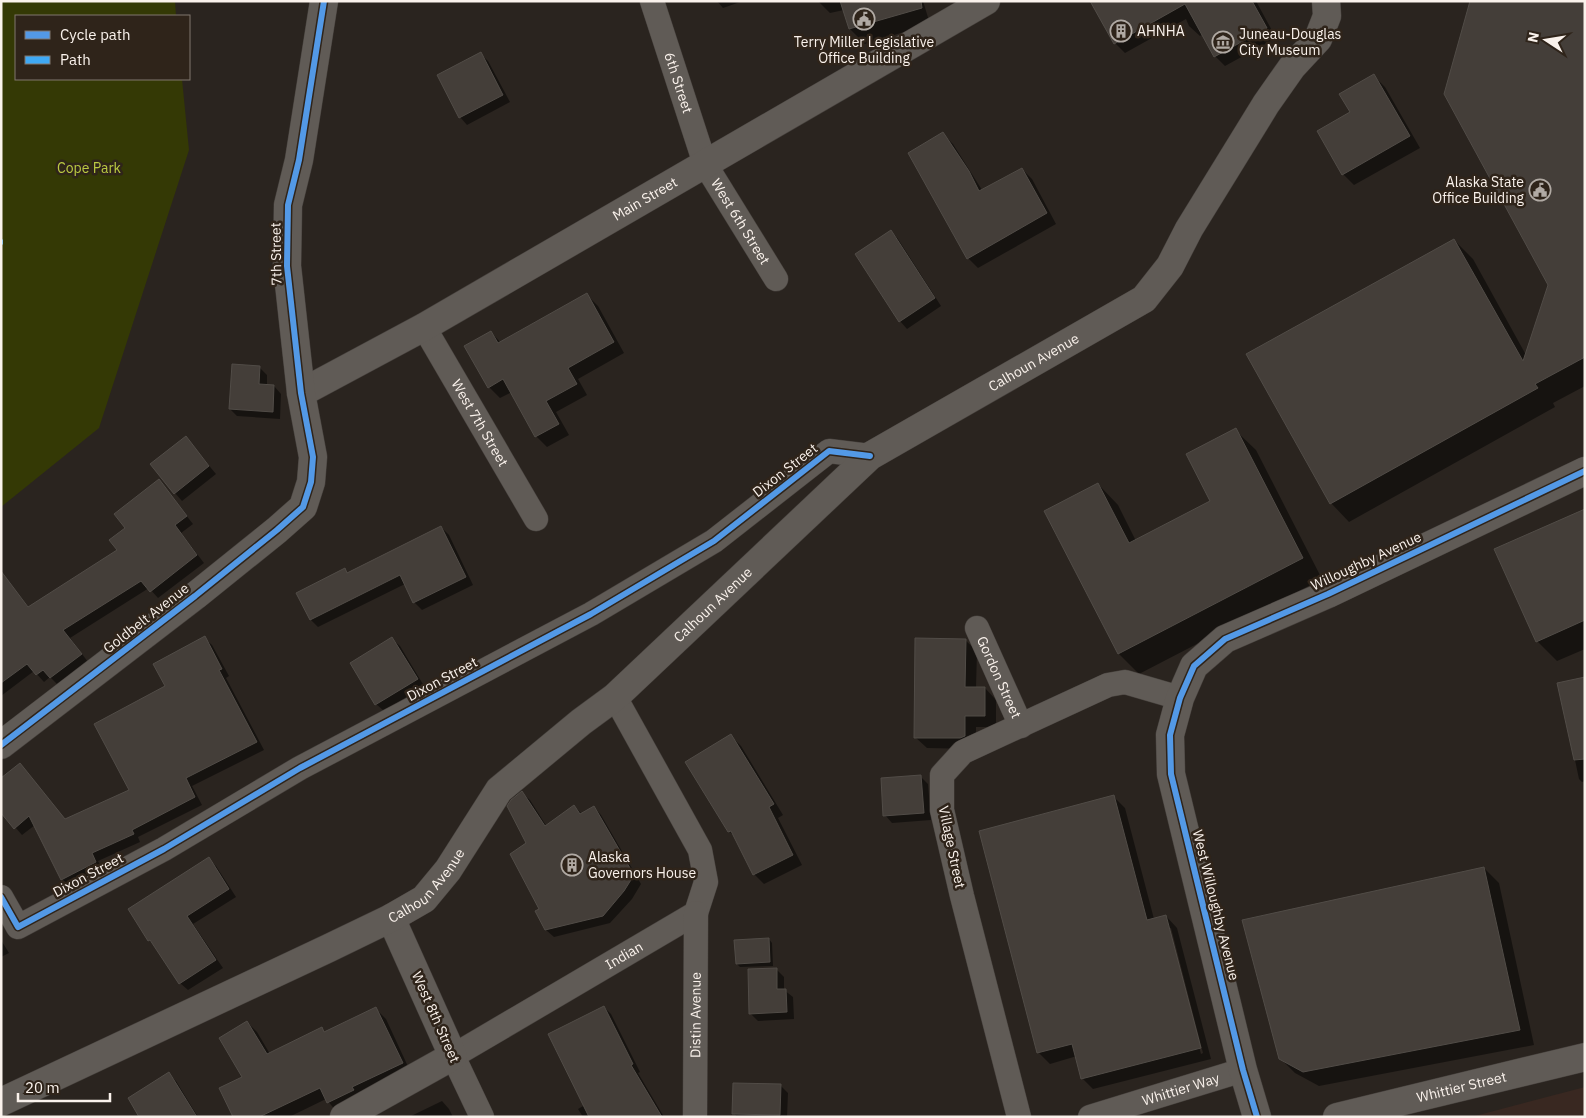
<svg xmlns="http://www.w3.org/2000/svg" width="1586" height="1118" font-family="'IBM Plex Sans',sans-serif">
	<rect width="100%" height="100%" fill="#2a241f"/>
	<!-- commercial -->
	<path fill="#392821" d="M1585,1087V1117H1471Z"/>
	<!-- green -->
	<path fill="#343905" d="M1,1H175L176,16H16V79H182L189,150L99,428L1,507Z"/>
	<!-- shadow -->
	<path fill="#0007" fill-rule="evenodd" d="M717,1H743L723,8Z
		M818,1H923L930,24L865,44L850,29L844,10L830,13Z
		M1092,1H1256L1276,38L1225,66L1215,56L1203,34L1200,36L1189,26L1186,19L1125,53L1115,43Z
		M1585,1V386L1553,403L1555,407L1349,522L1331,503L1454,240L1473,259L1526,355L1549,285Z
		M481,54L488,61L510,102L467,125L460,117Z
		M1374,76L1385,87L1420,148L1354,185L1343,174L1351,113Z
		M943,134L953,144L982,190L1022,169L1032,179L1056,224L978,268L968,258Z
		M891,231L898,239L941,306L907,329L900,321Z
		M587,295L598,306L624,353L578,379L587,395L556,412L569,435L547,447L536,436L512,392L500,398L489,387L491,332L501,343Z
		M260,368L267,375V386H274L281,394L280,419L237,416L230,409Z
		M1235,430L1256,450L1322,579L1139,674L1119,654L1045,512L1098,484L1118,505L1136,541L1212,501Z
		M186,438L216,474L182,501L175,493Z
		M159,481L193,524L181,533L204,563L158,598L149,588L70,638L88,662L58,685L50,677L44,682L34,671L1,696V600L14,590L29,608L119,550L126,528Z
		M1585,510V649L1557,661L1537,641Z
		M441,527L449,535L473,585L422,610L414,602L405,584L318,627L311,620L298,593L344,570L348,574Z
		M204,638L212,645L229,676L226,678L264,750L192,786L202,805L138,837L140,842L98,861L103,870L70,886L62,879L35,825L22,835L1,811L66,820L131,791L167,687Z
		M392,639L400,646L424,686L384,711L376,704Z
		M965,640L977,651L976,688H985L996,700V727H976V747L972,749L927,748L915,737Z
		M1585,679V781L1582,782L1579,779L1559,684Z
		M731,736L741,746L783,815L778,818L802,865L764,884L754,874L735,837L729,831Z
		M921,777L928,784L931,820L892,823L885,815Z
		M522,793L530,800L547,827L574,806L582,814L594,807L601,815L641,884L632,899L610,923L554,937L546,930L528,843Z
		M1114,797L1125,808L1154,919L1166,916L1177,928L1211,1059L1093,1089L1082,1078L1077,1056L1050,1064L1038,1052ZM1168,928H1171L1203,1053L1201,1054Z
		M209,859L216,866L236,897L193,924L223,968L188,990L180,983L157,948L149,940Z
		M1484,868L1499,883L1534,1045L1319,1086L1295,1073L1280,1058Z
		M769,939L772,943L773,966L740,967L737,964Z
		M1,940L9,953L1,957Z
		M776,969L784,977V990L793,997L794,1019L758,1021L750,1013Z
		M604,1007L611,1014L640,1072L638,1073L664,1117H583L578,1109L585,1105Z
		M376,1009L386,1019L411,1073L337,1112L326,1099L289,1117H234L243,1077L247,1022L257,1032L270,1054L321,1029L326,1033Z
		M169,1074L176,1081L198,1117H140Z
		M781,1086L788,1093L787,1117H737L734,1113Z
		M442,1101L449,1109L453,1117H409Z"/>
	<!-- building -->
	<path fill="#443e39" stroke="#514c47" d="M840,1H921L922,8L849,29Z
		M1090,1H1252L1267,28L1214,57L1185,4L1114,44Z
		M1470,1H1585V357L1535,384L1538,388L1330,504L1246,354L1454,239L1523,361L1548,285L1444,94Z
		M481,52L503,95L459,118L437,75Z
		M1374,74L1410,136L1342,175L1317,131L1350,112L1339,94Z
		M943,132L969,171L979,191L1022,168L1047,213L967,259L908,153Z
		M891,230L935,298L899,322L855,254Z
		M587,293L614,342L568,368L577,384L546,401L559,424L535,437L503,379L488,388L464,346L491,331L498,343Z
		M232,364L260,366L259,384L274,385L273,412L229,409Z
		M1236,428L1303,558L1118,654L1044,511L1098,483L1129,543L1210,501L1186,454Z
		M186,436L209,466L174,494L150,464Z
		M159,479L187,516L175,525L197,555L150,592L141,581L63,630L82,654L50,678L43,670L36,675L27,664L1,683V571L28,607L117,550L109,540L125,528L114,514Z
		M1585,509V620L1536,642L1494,549Z
		M441,526L466,577L413,603L400,575L310,620L296,593L345,568L347,573Z
		M205,636L222,669L219,670L257,742L186,778L195,797L132,830L134,834L92,853L96,862L61,880L29,816L14,829L1,813V778L20,763L65,819L129,790L94,724L165,686L153,664Z
		M392,637L418,679L375,705L350,663Z
		M915,638L966,639L965,687H985V716H965V736L960,738H914Z
		M1585,677V759L1574,760L1557,683Z
		M731,734L774,804L769,807L793,855L753,875L731,831L728,832L685,762Z
		M921,775L924,813L883,816L881,778Z
		M522,791L545,826L574,805L580,814L594,806L634,875L624,891L603,916L545,930L535,911L539,909L510,854L526,843L507,806L511,800Z
		M1114,795L1147,920L1166,915L1201,1048L1081,1079L1072,1044L1037,1053L979,831Z
		M209,857L229,889L187,916L216,960L179,984L150,940L148,941L128,909Z
		M1484,867L1520,1030L1303,1072L1279,1059L1242,920Z
		M769,938L770,962L736,964L734,940Z
		M777,968V989H786L787,1012L749,1014L748,969Z
		M604,1006L633,1064L631,1065L662,1117H589L548,1034Z
		M376,1007L403,1063L352,1087L354,1090L327,1103L320,1088L259,1117H233L219,1088L242,1077L219,1038L247,1021L267,1054L322,1027L324,1032Z
		M169,1072L197,1117H139L128,1098Z
		M733,1083L781,1084L780,1115L732,1114Z"/>
	<g fill="none" stroke-linecap="round" stroke-linejoin="round">
		<!-- minor casing -->
		<g stroke="#443f3b" stroke-width="25">
			<g id="minor">
				<path id="s1" d="M652,1L705,164L776,279"/>
				<path id="s2" d="M424,327L536,519"/>
				<path id="s3" d="M977,628L1021,726"/>
				<path d="M1,897L18,927L164,849L300,768L591,614L714,541L829,451L870,456"/>
				<path id="s4" d="M482,1117L453,1056L696,913L706,882L700,850L615,697"/>
				<path id="s5" d="M695,1117L696,913"/>
				<path d="M1019,1117L962,896L942,810V775L963,752L1108,685L1125,682L1180,698"/>
				<path id="s6" d="M1090,1117L1243,1070"/>
			</g>
		</g>
		<!-- tertiary casing -->
		<g stroke="#443f3b" stroke-width="29">
			<g id="tertiary">
				<path id="s7" d="M301,393L424,327L986,1"/>
				<path d="M1,745L195,596L277,530L303,507L311,482L313,457L301,393L287,266L288,205L299,160L324,1"/>
				<path d="M344,1117L453,1056L391,918"/>
				<path id="s8" d="M1337,1117L1585,1057"/>
			</g>
		</g>
		<!-- secondary casing -->
		<g stroke="#443f3b" stroke-width="29">
			<g id="secondary">
				<path id="s9" d="M1,1102L329,948L391,918L424,899L448,870L499,790L581,722L615,697L870,456L1144,299L1170,266L1189,229L1266,104L1292,67L1318,39L1327,16L1326,1"/>
				<path d="M1257,1117L1243,1070L1171,774L1170,735L1180,698L1194,666L1225,639L1328,594L1585,471"/>
			</g>
		</g>
		<!-- minor -->
		<use href="#minor" stroke="#605b56" stroke-width="24"/>
		<!-- tertiary -->
		<use href="#tertiary" stroke="#605b56" stroke-width="28"/>
		<!-- secondary -->
		<use href="#secondary" stroke="#605b56" stroke-width="28"/>
		<!-- quiet -->
		<path stroke="#3fa9f5" stroke-width="5" stroke-dasharray="10 5" stroke-linecap="butt" d="M1,242H3"/>
		<!-- cycleway casing -->
		<g stroke="#2f241a" stroke-width="9">
			<path id="cycleway" d="M1,745L195,596L277,530L303,507L311,482L313,457L301,393L287,266L288,205L299,160L324,1
				M1,897L18,927L164,849L300,768L591,614L714,541L829,451L870,456
				M1257,1117L1243,1070L1171,774L1170,735L1180,698L1194,666L1225,639L1328,594L1585,471"/>
		</g>
		<!-- cycleway -->
		<use href="#cycleway" stroke="#5399e6" stroke-width="6"/>
	</g>
	<!-- icons -->
	<defs>
		<g id="civic-ring" transform="scale(1.125)"><circle r="9.5" fill="#2f241a" stroke="#b1aaa4" stroke-width="1.5"/><path d="M-.6-6.5H3V-4.5H.6V-3L4-1V1h2V6H-6V1h2V-1L-.6-3ZM-1.2 2.5V6h2.4V2.5Z" fill="#b1aaa4"/></g>
		<g id="building-ring" transform="scale(1.125)"><circle r="9.5" fill="#2f241a" stroke="#b1aaa4" stroke-width="1.5"/><path d="M-4-6H4V6H1V3H-1V6H-4ZM-2.5-4.3h1.7v1.8h-1.7ZM.8-4.3h1.7v1.8H.8ZM-2.5-1h1.7V.8h-1.7ZM.8-1h1.7V.8H.8Z" fill="#b1aaa4"/></g>
		<g id="museum-ring" transform="scale(1.125)"><circle r="9.5" fill="#2f241a" stroke="#b1aaa4" stroke-width="1.5"/><path d="M0-6L6-3V-2H-6V-3ZM-5-1h2V3h-2ZM-1-1h2V3h-2ZM3-1h2V3H3ZM-6 4H6V6H-6Z" fill="#b1aaa4"/></g>
	</defs>
	<g fill-rule="evenodd">
		<use href="#civic-ring" x="864" y="19"/>
		<use href="#building-ring" x="1121" y="31"/>
		<use href="#museum-ring" x="1223" y="42"/>
		<use href="#civic-ring" x="1540" y="190"/>
		<use href="#building-ring" x="572" y="865"/>
	</g>
	<g text-anchor="middle" dominant-baseline="central" stroke-width="5" stroke-linejoin="round" paint-order="stroke">
		<!-- poi labels -->
		<g font-size="14" fill="#faf2ec" stroke="#2f241a" text-anchor="start">
			<text x="1137" y="31">AHNHA</text>
			<text x="1239" y="34">Juneau-Douglas<tspan x="1239" dy="16">City Museum</tspan></text>
			<text x="864" y="42" text-anchor="middle">Terry Miller Legislative<tspan x="864" dy="16">Office Building</tspan></text>
			<text x="1524" y="182" text-anchor="end">Alaska State<tspan x="1524" dy="16">Office Building</tspan></text>
			<text x="588" y="857">Alaska<tspan x="588" dy="16">Governors House</tspan></text>
		</g>
		<!-- street labels -->
		<g font-size="14" fill="#faf2ec" stroke="#2f241a">
			<text stroke="none"><textPath href="#s1" startOffset="86">6th Street</textPath></text>
			<text stroke="none"><textPath href="#s7" startOffset="395">Main Street</textPath></text>
			<text stroke="none"><textPath href="#s1" startOffset="239">West 6th Street</textPath></text>
			<text transform="translate(276 254) rotate(-91)">7th Street</text>
			<text stroke="none"><textPath href="#s9" startOffset="1290">Calhoun Avenue</textPath></text>
			<text stroke="none"><textPath href="#s2" startOffset="111">West 7th Street</textPath></text>
			<text transform="translate(785 470) rotate(-38)">Dixon Street</text>
			<text transform="translate(1366 561) rotate(-25)">Willoughby Avenue</text>
			<text stroke="none"><textPath href="#s9" startOffset="885">Calhoun Avenue</textPath></text>
			<text transform="translate(146 618) rotate(-38)">Goldbelt Avenue</text>
			<text stroke="none"><textPath href="#s3" startOffset="54">Gordon Street</textPath></text>
			<text transform="translate(442 679) rotate(-28)">Dixon Street</text>
			<text transform="translate(952 847) rotate(78)">Village Street</text>
			<text transform="translate(88 875) rotate(-28)">Dixon Street</text>
			<text stroke="none"><textPath href="#s9" startOffset="480">Calhoun Avenue</textPath></text>
			<text transform="translate(1216 905) rotate(76)">West Willoughby Avenue</text>
			<text stroke="none"><textPath href="#s4" startOffset="266">Indian</textPath></text>
			<text stroke="none"><textPath href="#s5" startOffset="102">Distin Avenue</textPath></text>
			<text transform="translate(436 1017) rotate(66)">West 8th Street</text>
			<text stroke="none"><textPath href="#s8" startOffset="128">Whittier Street</textPath></text>
			<text stroke="none"><textPath href="#s6" startOffset="95">Whittier Way</textPath></text>
		</g>
		<!-- park labels -->
		<g font-size="14" fill="#bbca42" stroke="#2f241a">
			<text x="89" y="168">Cope Park</text>
		</g>
	</g>
	<!-- border -->
	<rect width="1586" height="1118" fill="none" stroke="#faf2ec" stroke-width="5"/>
	<!-- legend -->
	<rect x="15" y="15" width="175" height="65" fill="#2f241a" stroke="#80766e"/>
	<rect x="25" y="31" width="25" height="8" fill="#5399e6" stroke="#80766e"/>
	<text x="60" y="40" font-size="15" fill="#faf2ec">Cycle path</text>
	<rect x="25" y="56" width="25" height="8" fill="#3fa9f5" stroke="#80766e"/>
	<text x="60" y="65" font-size="15" fill="#faf2ec">Path</text>
	<!-- north arrow -->
	<g transform="translate(1546 40) rotate(282)" stroke="#2f241a" stroke-width="4" paint-order="stroke">
	<path d="M0-4L9 19L0 12L-9 19Z" fill="#faf2ec"/>
	<text y="-8" font-size="14" font-weight="bold" text-anchor="middle" fill="#faf2ec">N</text>
	</g>
	<!-- scale -->
	<path d="M18 1093v8h92v-8" fill="none" stroke="#faf2ec" stroke-width="2.5"/>
	<text x="25" y="1093" font-size="15" fill="#faf2ec" stroke="#2f241a" stroke-width="4" paint-order="stroke">20 m</text>
</svg>
